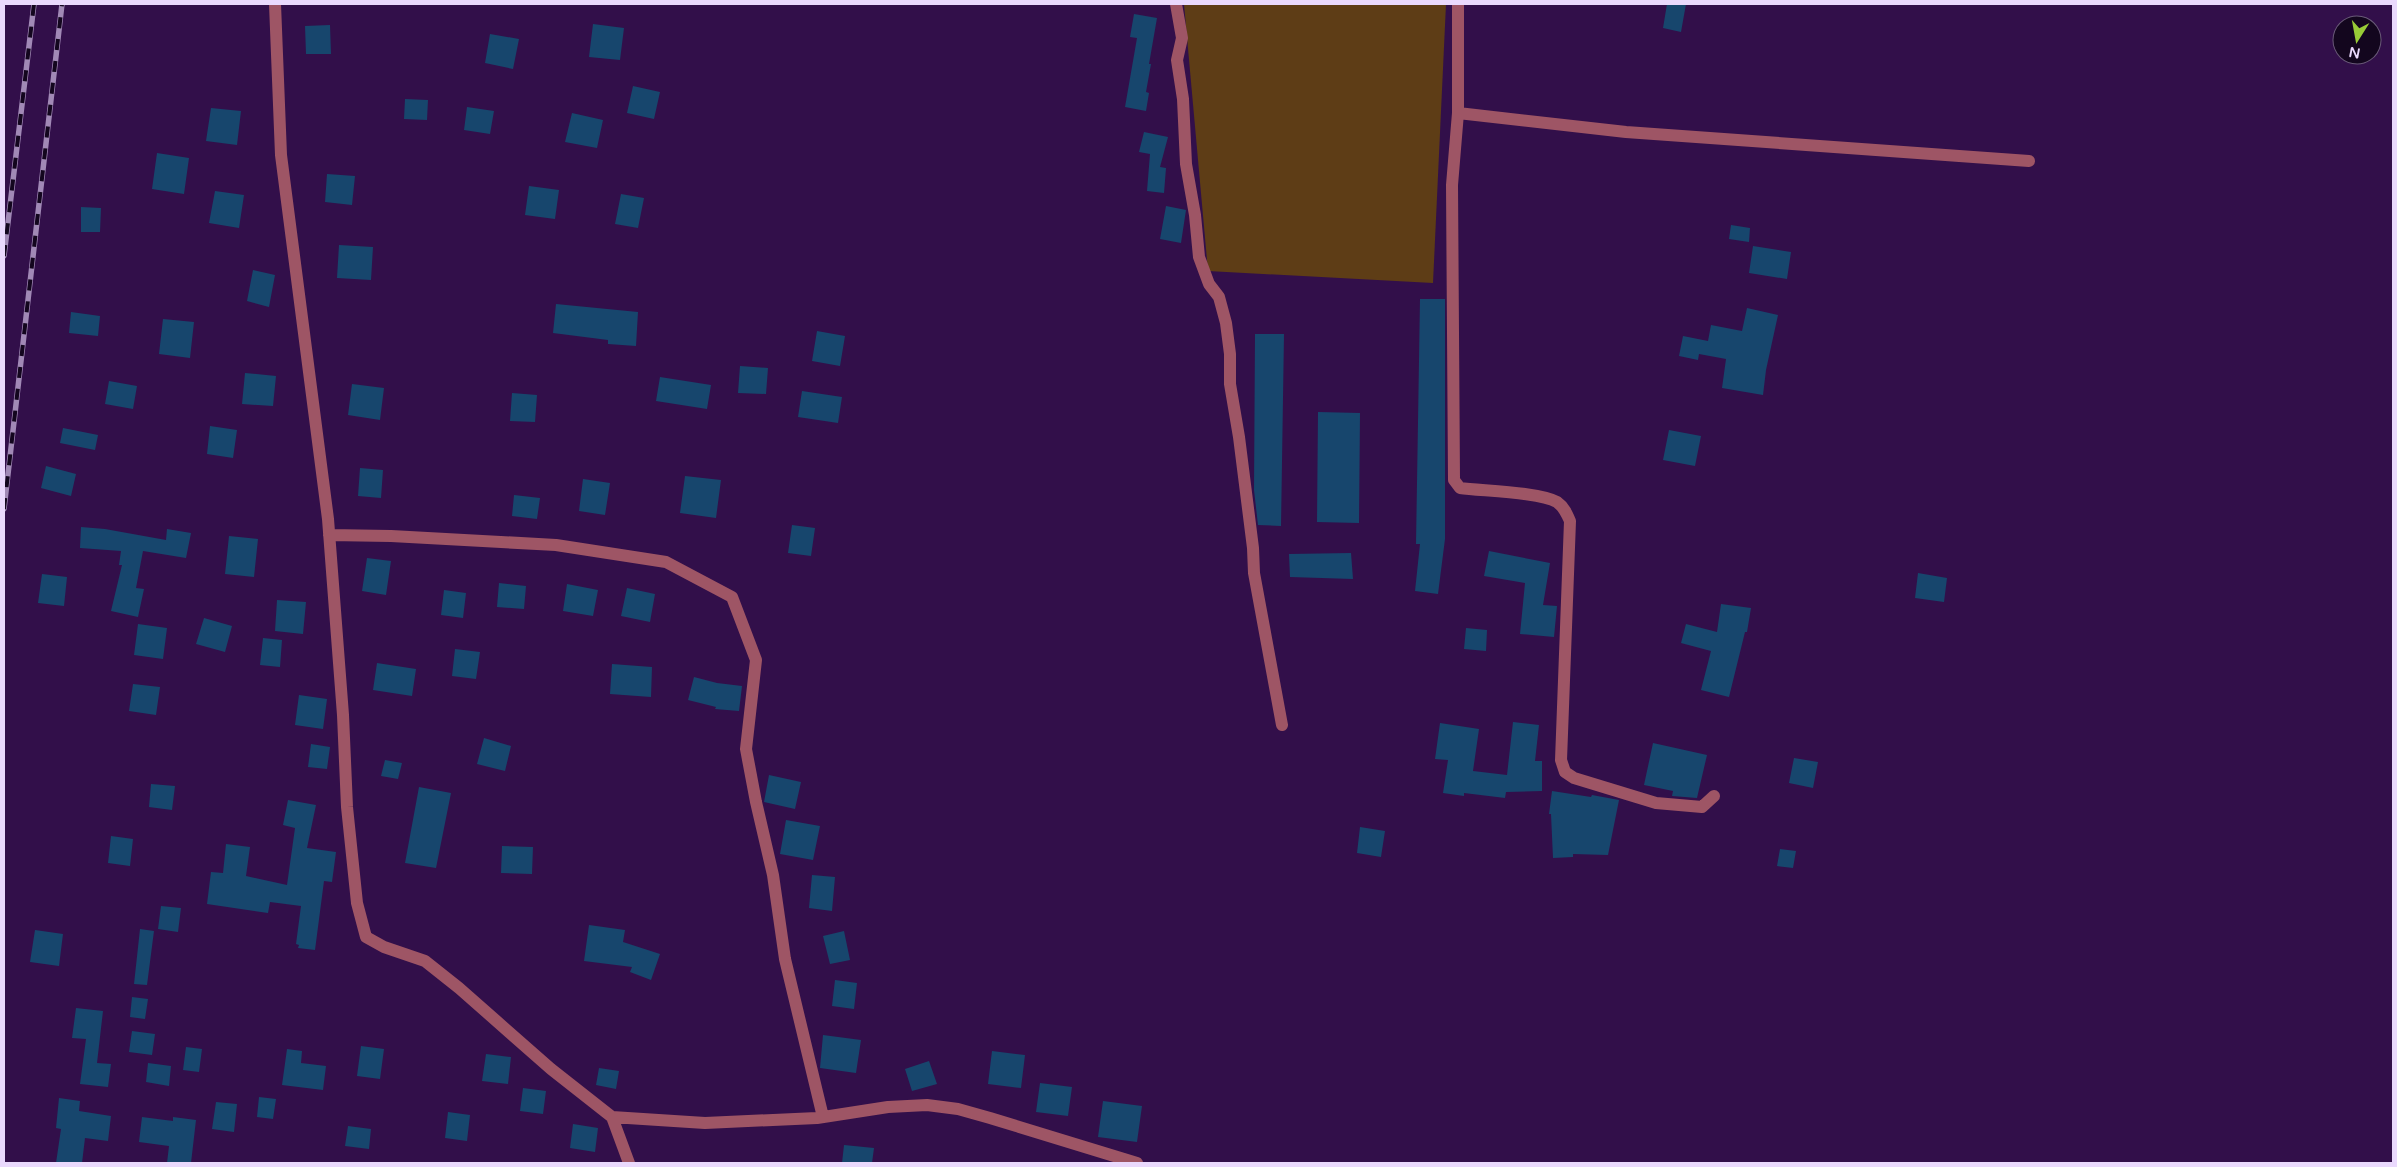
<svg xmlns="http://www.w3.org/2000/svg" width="2397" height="1167" font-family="'Varela Round',sans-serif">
	<rect width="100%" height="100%" fill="#320f4a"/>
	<!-- green -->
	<path fill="#5e3d16" d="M1184,4H1446L1433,283L1208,271Z"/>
	<!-- building -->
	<path fill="#17466d" d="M1667,4H1686L1681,32L1663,28Z
		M1134,14L1157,18L1149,64H1151L1146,92L1149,93L1146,111L1125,107L1137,38L1130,37Z
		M593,24L624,28L620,60L589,57Z
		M330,25L331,54H306L305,26Z
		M490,34L519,39L513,69L485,63Z
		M633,86L660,92L654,119L627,113Z
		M405,99L428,100L427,120L404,119Z
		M467,107L494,111L490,134L464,130Z
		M211,108L241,111L237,145L206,141Z
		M572,113L603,120L597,148L565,142Z
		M1144,132L1168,137L1160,167L1166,168L1164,193L1147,191L1150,154L1139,152Z
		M157,153L189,158L184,194L152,189Z
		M327,174L355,176L352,205L325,202Z
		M529,186L559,190L555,219L525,215Z
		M215,191L244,195L239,228L209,223Z
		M621,194L644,198L638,228L615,224Z
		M1166,206L1186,210L1181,243L1160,239Z
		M81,207L101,208L100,232H81Z
		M1731,225L1750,228L1749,242L1729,239Z
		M339,245L373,247L371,280L337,278Z
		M1753,246L1791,252L1787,279L1749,273Z
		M253,270L275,275L269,307L247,301Z
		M1420,299H1445V539L1438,594L1415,591L1420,544H1416Z
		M556,304L638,312L636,346L608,344V340L553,333Z
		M1747,308L1778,315L1766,370L1763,395L1722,388L1726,359L1699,354L1698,360L1679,356L1683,336L1708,341L1711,325L1742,331Z
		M71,312L100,316L98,336L69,333Z
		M163,319L194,322L190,358L159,354Z
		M817,331L845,336L840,366L812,361Z
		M1255,334H1284L1281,526L1258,525L1254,490Z
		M740,366L768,368L766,394L738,393Z
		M245,373L276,376L273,406L242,404Z
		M660,377L711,385L707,409L656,401Z
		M109,381L137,386L133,409L105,404Z
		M352,384L384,388L380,420L348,415Z
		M802,391L842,397L838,423L798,417Z
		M512,393L537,395L535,422L510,421Z
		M1318,412L1360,413L1359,523L1317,522Z
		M210,426L237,430L233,458L207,454Z
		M63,428L98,435L95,450L60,443Z
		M1669,430L1701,436L1695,466L1663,460Z
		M46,466L76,474L71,496L41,488Z
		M360,468L383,470L381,498L358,496Z
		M685,476L721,480L716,518L680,513Z
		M583,479L610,483L605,515L579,511Z
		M514,495L540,498L537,519L512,516Z
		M792,525L815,528L811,556L788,553Z
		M81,527L105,529L166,540L167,529L191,533L186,558L143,551L136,588L144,589L138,617L111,611L122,565H119L121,551L80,548Z
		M229,536L258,539L254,577L225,574Z
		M1489,551L1550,563L1543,605L1557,606L1554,637L1520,634L1525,583L1484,576Z
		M1351,553L1353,579L1290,577L1289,554Z
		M367,558L391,561L386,595L362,591Z
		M1918,573L1947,578L1944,602L1915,598Z
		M42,574L67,577L64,606L38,603Z
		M499,583L526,586L524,609L497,607Z
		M567,584L598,590L593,616L563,611Z
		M627,588L655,594L650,622L621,616Z
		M444,590L466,593L463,618L441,615Z
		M277,600L306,602L303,634L275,631Z
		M1721,604L1751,608L1747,632H1745L1729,697L1701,690L1711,651L1681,643L1686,624L1717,632Z
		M204,618L232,626L225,652L196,644Z
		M138,624L167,628L163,659L134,655Z
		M1466,628L1487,630L1486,651L1464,649Z
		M263,638L282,640L280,667L260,665Z
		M455,649L480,652L476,679L452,676Z
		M377,663L416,669L412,696L373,690Z
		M612,664L652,667L651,697L610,694Z
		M694,677L717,683L742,686L739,711L715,709L716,707L688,700Z
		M133,684L160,687L156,715L129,711Z
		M299,695L327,699L323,729L295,725Z
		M1513,722L1539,725L1535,761H1542V791L1506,792L1505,798L1464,793V796L1443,793L1448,760L1435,759L1440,723L1479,729L1473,771L1507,775Z
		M484,738L511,746L505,771L477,764Z
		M1653,743L1707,755L1697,798L1672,796L1673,791L1644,785Z
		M311,744L330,747L327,769L308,767Z
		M1794,758L1818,762L1813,788L1789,783Z
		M385,760L402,763L398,779L381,776Z
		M769,775L801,782L795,809L764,802Z
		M151,784L175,786L172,810L149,807Z
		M419,787L451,793L436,868L405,863Z
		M1552,791L1591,797L1592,795L1619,800L1608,855L1573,854V857L1553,858L1551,814H1549Z
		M288,800L316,805L307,848L336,852L332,882L324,881L315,950L298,948L299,945L296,944L301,906L270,902L268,913L207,904L211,872L223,873L226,844L250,847L246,876L287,885L295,828L283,825Z
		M786,820L820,826L813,860L780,854Z
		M1360,827L1385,831L1381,857L1357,853Z
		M111,836L133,839L130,866L108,863Z
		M502,846L533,847L532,874L501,873Z
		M1780,849L1796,851L1793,868L1777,866Z
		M812,875L835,877L832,911L809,908Z
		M161,906L181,908L178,932L158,929Z
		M589,925L625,930L623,942L660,954L651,980L630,972L632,967L584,961Z
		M140,929L154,931L147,985L134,984Z
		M35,930L63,934L59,966L30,962Z
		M844,931L850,960L830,964L823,936Z
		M835,980L857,983L854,1009L832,1006Z
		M132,997L148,999L145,1019L130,1017Z
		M76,1008L103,1011L97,1063L111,1064L108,1087L80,1084L86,1039L72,1038Z
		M132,1031L155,1034L152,1055L129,1052Z
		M823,1035L861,1040L856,1073L820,1068Z
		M361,1046L384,1049L380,1079L357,1076Z
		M186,1047L202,1049L199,1072L183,1070Z
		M287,1049L302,1051L301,1063L326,1066L323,1090L282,1085Z
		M992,1051L1025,1055L1021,1088L988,1084Z
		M486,1054L511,1057L508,1084L482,1081Z
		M929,1061L937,1084L912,1091L905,1069Z
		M148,1063L171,1066L169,1086L146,1082Z
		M599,1068L619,1071L616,1089L596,1085Z
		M1040,1083L1072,1087L1068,1116L1036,1112Z
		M523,1088L546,1091L543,1114L520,1111Z
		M259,1097L276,1099L273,1119L257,1117Z
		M59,1098L80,1101L79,1111L111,1116L108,1141L85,1138L82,1163H56L61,1129L56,1128Z
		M1103,1101L1142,1106L1137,1142L1098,1137Z
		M216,1102L237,1104L234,1132L212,1129Z
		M448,1112L470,1115L467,1141L445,1138Z
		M142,1117L173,1121V1117L196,1120L191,1163H167L169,1146L139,1142Z
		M573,1124L598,1128L595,1152L570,1148Z
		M348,1126L371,1129L369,1149L345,1146Z
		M844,1145L874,1148L872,1163H842Z"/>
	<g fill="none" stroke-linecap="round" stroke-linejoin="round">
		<!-- minor -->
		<path stroke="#9e5565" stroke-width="12" d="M275,4L281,155L328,519L343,715L347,807L357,903L366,937L384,947L425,961L459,988L551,1069L612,1117L629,1163
			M1176,4L1182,38L1177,60L1183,99L1186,164L1195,215L1199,257L1209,284L1219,297L1226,323L1230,354V384L1239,437L1253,548L1254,573L1282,725
			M1458,4V113L1452,185L1454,480L1460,488C1482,491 1540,492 1557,502C1564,507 1567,514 1570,521L1561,760L1565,772L1574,778L1656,803L1702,807L1714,796
			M1458,113L1626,132L2029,161
			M329,535L391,536L556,545L666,562L732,597L756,660L746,749L756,802L773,875L785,959L823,1117
			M612,1117L705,1123L817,1118L888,1107L927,1105L958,1109L990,1118L1137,1163"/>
		<!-- rail casing -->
		<g stroke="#a189b6" stroke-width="5.5">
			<path id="rail" d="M4,256L34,4
				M4,509L62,4"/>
		</g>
		<!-- rail -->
		<use href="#rail" stroke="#13061e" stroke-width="4" stroke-dasharray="11" stroke-linecap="butt"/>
	</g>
	<!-- border -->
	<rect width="2397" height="1167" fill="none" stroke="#ead9fd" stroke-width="10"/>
	<!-- north arrow -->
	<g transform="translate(2357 40) rotate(191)"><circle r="24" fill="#13061e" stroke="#695a77"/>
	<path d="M0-4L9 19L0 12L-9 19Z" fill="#98cb37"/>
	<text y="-8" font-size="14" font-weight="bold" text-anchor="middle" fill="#ead9fd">N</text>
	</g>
</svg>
